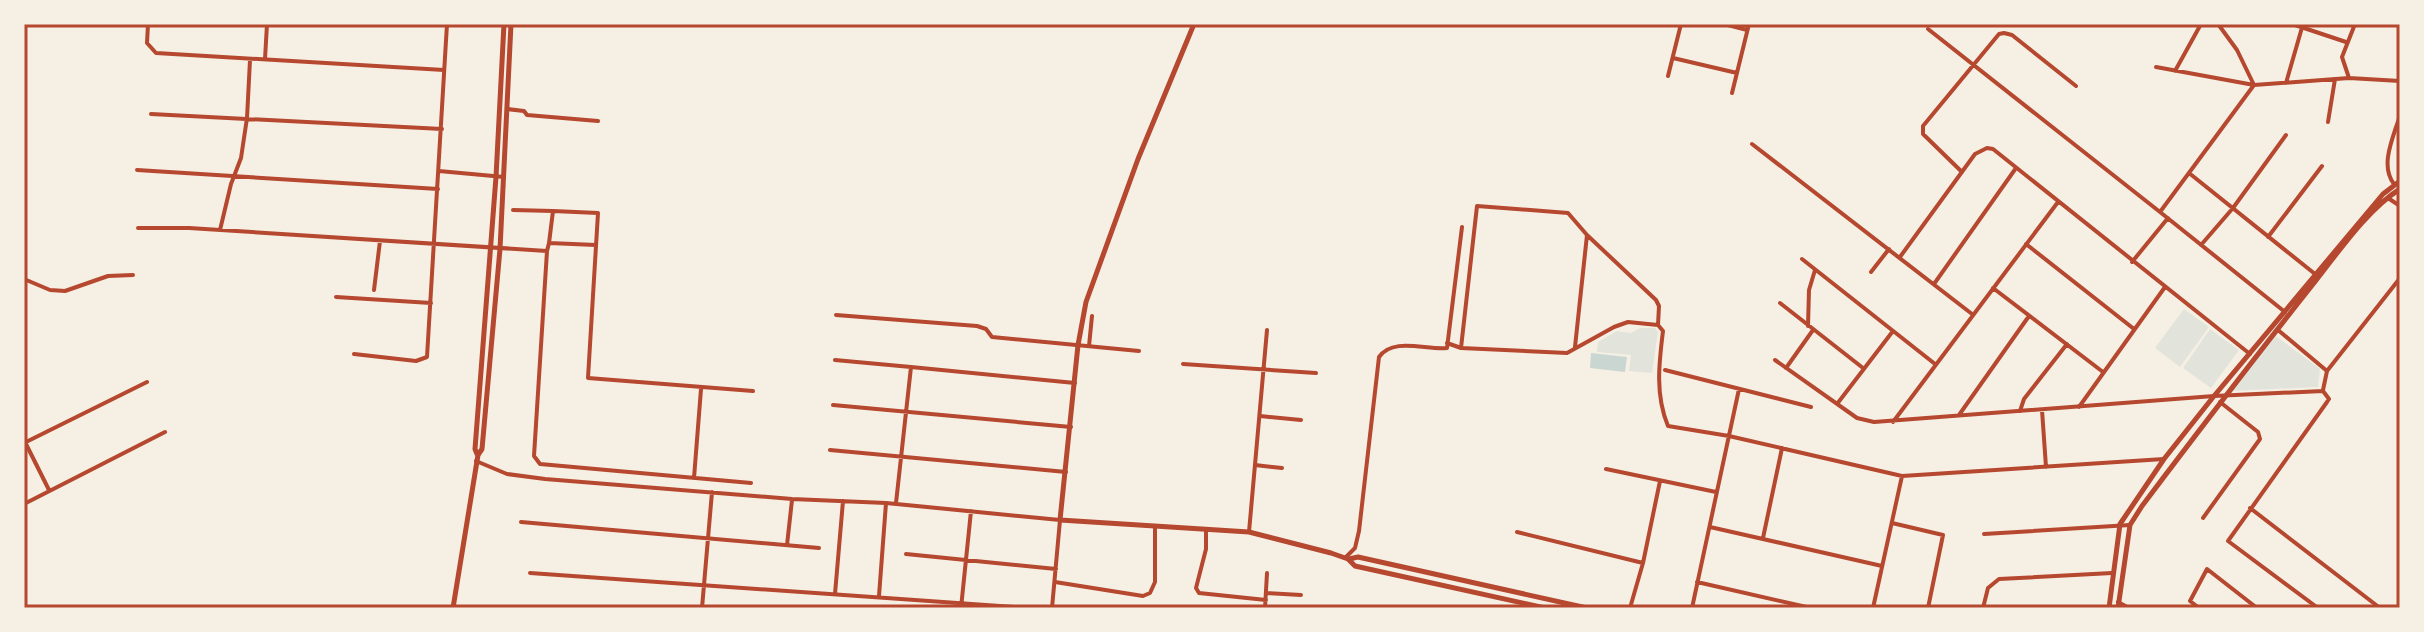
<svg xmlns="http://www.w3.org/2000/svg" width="2424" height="632" font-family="Cabin,sans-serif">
	<rect width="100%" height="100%" fill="#f6efe4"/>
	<!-- green -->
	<path fill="#e2e4dc" d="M2184,309L2209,327L2180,367L2155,348Z
		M1640,328H1655L1658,332L1652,373L1629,371L1631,355L1597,352L1598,342L1617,331L1631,333Z
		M2210,329L2239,350L2211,388L2183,368Z
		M2276,336L2320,369L2318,387L2228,391Z"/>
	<!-- water -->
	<path fill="#c9d6d2" d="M1591,353L1627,357L1625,372L1590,368Z"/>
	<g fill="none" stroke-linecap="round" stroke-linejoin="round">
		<!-- minor -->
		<path stroke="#b5482f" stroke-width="4" d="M148,24L147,43L156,53L444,70
			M1724,24L1747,30
			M2218,24L2237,50L2254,85
			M2292,24L2346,42
			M1928,29L2160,212
			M1673,58L1737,73
			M265,59L267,24
			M2156,67L2254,85
			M2175,71L2201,24
			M1668,76L1681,24
			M2349,78L2342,57L2355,24
			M2286,83L2303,24
			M1732,93L1749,24
			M507,109L524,111L527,115L598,121
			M151,114L442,129
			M2328,122L2335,79
			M1752,144L1972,314
			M137,170L438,189
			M439,171L504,177
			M1962,172L1923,134V126L1999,34L2004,33L2012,35L2076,86
			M2189,173L2315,274
			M2394,184C2379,165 2394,136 2400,115
			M2388,198L2400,206
			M513,210L553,211
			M138,228H189L547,251L549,243L596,245
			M220,230L231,184L241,158L247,118L250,60
			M1587,235L1656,300L1659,306L1658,325
			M2268,237L2322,166
			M549,243L553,211L598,213L588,378L753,391
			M2026,244L2134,329
			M2201,245L2233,208L2286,135
			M547,251L534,456L540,464L751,483
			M1900,257L1975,154L1987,148L1993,149L2250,354
			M1802,259L1935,364
			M2132,262L2168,218
			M1871,272L1889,249
			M24,279L50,290L65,291L108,276L133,275
			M1934,284L2016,168
			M1993,288L2103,372
			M374,290L380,241
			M336,297L431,303
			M1780,303L1863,368
			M2285,312L2160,212L2254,85L2349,78L2400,81
			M836,315L977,326L986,329L992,337L1139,351
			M1808,326L1809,290L1815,270
			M2278,330L2327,371
			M1447,343L1461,348L1567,353L1614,327L1628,322L1658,325L1663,331C1659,363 1655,395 1668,426L1729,436L1902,476L2164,459
			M1089,346L1092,316
			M1461,348L1477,206L1568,213L1587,235L1575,347
			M354,354L416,361L427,357L447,24
			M835,360L911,367
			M1775,360L1857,418L1874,422L2214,396L2323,391L2329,399L2327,402L2228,541L2318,608
			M1183,364L1316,373
			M1786,368L1813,330
			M1665,370L1811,407
			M2323,390L2327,371L2400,278
			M1837,404L1893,331
			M833,405L1071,427
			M2079,407L2165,287
			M2042,410L2046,467
			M2020,411L2024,399L2067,344
			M1959,415L2029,316
			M1260,416L1301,420
			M1893,422L2058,202
			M25,442L49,490
			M24,443L147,382
			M830,450L1066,472
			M476,461L507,474L545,479L792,499L886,503L1060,520L1052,608
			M1255,465L1282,468
			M1606,469L1716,492
			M694,478L701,389
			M896,503L911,367L1075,383
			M24,504L165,432
			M2250,508L2380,608
			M2203,518L2260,439L2258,432L2220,402
			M521,522L819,548
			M1892,523L1943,535L1928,608
			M1710,527L1882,566
			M1206,529V549L1196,588L1199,593L1266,600
			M1249,532L1267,330
			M1517,532L1643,563
			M1984,534L2130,525
			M1763,538L1782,448
			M787,545L792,500
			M906,554L1056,569
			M1345,558L1355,548L1359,531L1379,357C1393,337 1425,350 1447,348L1462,227
			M530,573L1029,608
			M1055,582L1143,596L1150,593L1155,582V526
			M1697,582L1811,608
			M1266,593L1301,595
			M835,594L843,501
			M879,596L886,503
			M2118,602L2129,608
			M702,608L712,492
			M961,608L971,511
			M1265,608L1267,573
			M1630,608L1643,563L1660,481
			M1692,608L1739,389
			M1873,608L1902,476
			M1983,608L1988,588L1999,579L2112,573
			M2199,608L2190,601L2207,569L2257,608"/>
		<!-- tertiary -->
		<path stroke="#b5482f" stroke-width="5" d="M1194,24L1138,159L1086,302L1078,345L1060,520L1249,532L1331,553L1348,559L1355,566L1545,608
			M477,454L475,449L496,177L504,24
			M1349,559L1358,557L1587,608
			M453,608L478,455L482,449L500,249L511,24
			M2109,608L2120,524L2164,459L2214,396L2383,194L2400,181
			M2118,608L2130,525L2142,506C2197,433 2253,360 2310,288C2335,257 2366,210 2400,189"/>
	</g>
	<!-- border -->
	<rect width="2424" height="632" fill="none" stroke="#f6efe4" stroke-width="52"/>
	<rect x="26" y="26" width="2372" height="580" fill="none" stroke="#b5482f" stroke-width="3"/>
</svg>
